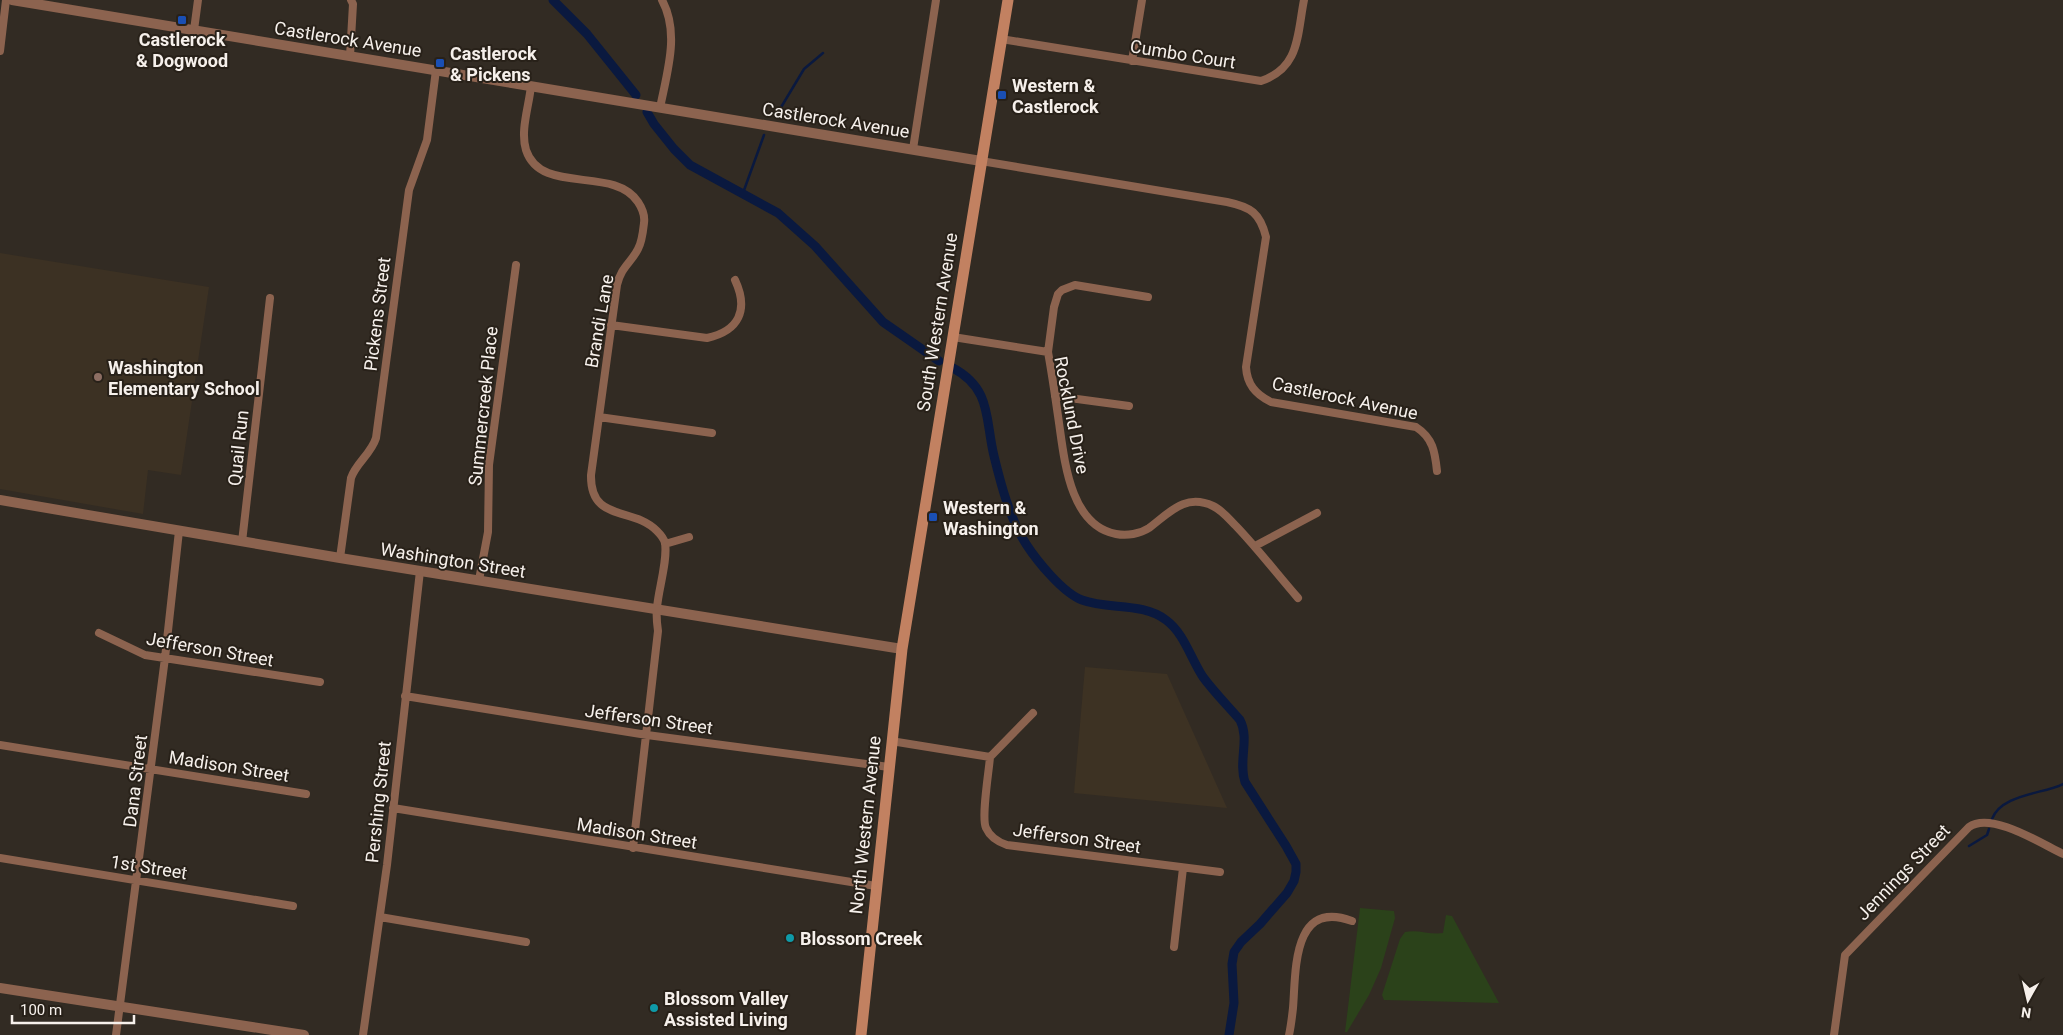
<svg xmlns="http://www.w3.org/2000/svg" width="2063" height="1035" font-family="Roboto,sans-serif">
	<rect width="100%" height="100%" fill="#322b23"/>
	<!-- industrial -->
	<path fill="#3d3223" d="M1085,667L1167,674L1227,808L1074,793Z"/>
	<!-- built -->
	<path fill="#3c3123" d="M0,253L209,287L181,475L148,470L143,514L0,489Z"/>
	<!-- green -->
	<path fill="#2b421a" d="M1360,908L1394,911L1395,918L1381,968L1369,995L1347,1032H1345Z
		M1446,915L1452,916L1499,1003L1384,1000L1382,995L1400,939L1405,932C1418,929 1430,935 1443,933Z"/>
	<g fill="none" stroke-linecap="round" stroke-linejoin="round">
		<!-- stream -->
		<path stroke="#0a193f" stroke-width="2.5" d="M777,114L804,69L823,53
			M743,193L764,135
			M1992,819C2001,794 2043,794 2063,784
			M1969,846L1987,835L1989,829"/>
		<!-- canal -->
		<path stroke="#0a193f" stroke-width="9" d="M553,0L587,34L636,95
			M647,112L654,124L674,149L690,165L778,213L815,246L883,322L939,361
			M953,368C992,389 985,419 994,456C1001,485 1010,519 1026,544C1037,561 1063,593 1082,600C1109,610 1142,602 1166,620C1184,633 1191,659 1203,677C1214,692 1228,706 1240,720C1250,739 1238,761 1245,782L1286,846L1296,864V872L1294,881L1287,893L1260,924L1241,942L1234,952L1232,964L1234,1003L1229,1035"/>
		<!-- minor -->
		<path stroke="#8c634f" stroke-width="8" d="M194,30L198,0
			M1001,39L1261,81C1300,68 1297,35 1304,0
			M0,51L6,0
			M350,56L353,4L351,0
			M1132,61L1142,0
			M531,86C529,106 520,131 526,150C541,196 614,165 638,202C642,208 645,216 644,223C643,232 642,242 638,249C631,263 621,267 617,285L591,475C590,523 633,506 657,531C660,534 664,539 665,543C668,560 658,591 657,608C656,616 657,624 658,631L633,848
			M660,108C667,72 680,33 662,0
			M913,149L936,0
			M981,161L1227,202C1251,207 1260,213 1266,237L1246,367C1247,384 1255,394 1271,402L1416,427C1433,438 1435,452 1437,471
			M611,325L707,338C739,331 749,310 735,280
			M953,337L1048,352C1052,374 1055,395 1058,416C1064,455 1068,525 1116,534C1127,536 1140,534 1149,528C1169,513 1185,493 1213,506C1222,510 1229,519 1236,526C1258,549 1277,574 1298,598
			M1048,352L1054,307L1058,294L1062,290L1075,285L1148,297
			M1055,396L1129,406
			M599,417L712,433
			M242,542L270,298
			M665,544L689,537
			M1255,546L1317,513
			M340,558L351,478C356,463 371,454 376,438L409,190L427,140L436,70
			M479,580L488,532L489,465L516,265
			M99,633L145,655L320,682
			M405,696L647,735L889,767
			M891,741L990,757
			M0,745L306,794
			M990,757C989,771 981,818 986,828C990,837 998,842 1007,845L1220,872
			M990,757L1033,713
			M393,808L876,886
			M0,858L293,906
			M380,917L526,942
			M1174,947L1183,868
			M116,1035L165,658L179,531
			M363,1035L387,865L420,571
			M1289,1035C1291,1026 1292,1017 1293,1008C1296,971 1292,899 1352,921
			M1834,1035L1845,955L1969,827C1991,811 2042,844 2063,854"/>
		<!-- tertiary -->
		<path stroke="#8c634f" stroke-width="10" d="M12,0L981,161
			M0,500L340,558L902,649
			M0,988L304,1035"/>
		<!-- secondary -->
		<path stroke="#c28161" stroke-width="11" d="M861,1035L902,649L1008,0"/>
	</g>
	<!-- markers -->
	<g fill="#1a4fb4" stroke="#282119" stroke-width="2">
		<rect x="177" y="15" width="10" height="10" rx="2.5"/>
		<rect x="435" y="58" width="10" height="10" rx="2.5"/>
		<rect x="997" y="90" width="10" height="10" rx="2.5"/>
		<rect x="928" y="512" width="10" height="10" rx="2.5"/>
	</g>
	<circle fill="#8d6e63" stroke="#282119" stroke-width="2" cx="98" cy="377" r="5"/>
	<g fill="#0f9aa8" stroke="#282119" stroke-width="2">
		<circle cx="790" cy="938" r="5"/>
		<circle cx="654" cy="1008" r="5"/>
	</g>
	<g text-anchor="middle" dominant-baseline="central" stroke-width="4" stroke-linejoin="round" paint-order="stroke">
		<!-- poi labels -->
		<g font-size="18" font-weight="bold" fill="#f6f0eb" stroke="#282119" text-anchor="start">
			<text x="182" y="39" text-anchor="middle">Castlerock<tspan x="182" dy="21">&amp; Dogwood</tspan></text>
			<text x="450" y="53">Castlerock<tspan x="450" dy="21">&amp; Pickens</tspan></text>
			<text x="1012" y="85">Western &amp;<tspan x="1012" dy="21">Castlerock</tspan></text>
			<text x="108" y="367">Washington<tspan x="108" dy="21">Elementary School</tspan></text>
			<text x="943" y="507">Western &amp;<tspan x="943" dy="21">Washington</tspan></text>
			<text x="800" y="938">Blossom Creek</text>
			<text x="664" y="998">Blossom Valley<tspan x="664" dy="21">Assisted Living</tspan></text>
		</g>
		<!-- street labels -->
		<g font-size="18" fill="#f6f0eb" stroke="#282119">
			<text transform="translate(348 39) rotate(9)">Castlerock Avenue</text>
			<text transform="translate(1183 54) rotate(9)">Cumbo Court</text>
			<text transform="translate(836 120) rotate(9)">Castlerock Avenue</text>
			<text transform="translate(377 314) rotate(-83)">Pickens Street</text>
			<text transform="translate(599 321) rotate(-80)">Brandi Lane</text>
			<text transform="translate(937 322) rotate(-81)">South Western Avenue</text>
			<text transform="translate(1345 398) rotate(12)">Castlerock Avenue</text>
			<text transform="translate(483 406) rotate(-84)">Summercreek Place</text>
			<text transform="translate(1072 415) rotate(79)">Rocklund Drive</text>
			<text transform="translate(238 448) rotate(-84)">Quail Run</text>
			<text transform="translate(453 560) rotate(9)">Washington Street</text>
			<text transform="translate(210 649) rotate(10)">Jefferson Street</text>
			<text transform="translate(649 719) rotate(8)">Jefferson Street</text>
			<text transform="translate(229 766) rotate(9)">Madison Street</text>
			<text transform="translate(135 781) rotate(-83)">Dana Street</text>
			<text transform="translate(378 802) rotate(-84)">Pershing Street</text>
			<text transform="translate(865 825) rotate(-84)">North Western Avenue</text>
			<text transform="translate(637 833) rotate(9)">Madison Street</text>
			<text transform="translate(1077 838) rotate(8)">Jefferson Street</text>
			<text transform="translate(149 867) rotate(9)">1st Street</text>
			<text transform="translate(1903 872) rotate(-46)">Jennings Street</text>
		</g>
	</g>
	<!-- north arrow -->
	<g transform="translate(2028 1000) rotate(188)" stroke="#282119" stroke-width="4" paint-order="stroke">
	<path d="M0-4L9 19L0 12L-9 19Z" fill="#f6f0eb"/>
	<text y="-8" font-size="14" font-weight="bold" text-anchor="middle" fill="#f6f0eb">N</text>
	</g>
	<!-- scale -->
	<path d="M12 1015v8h122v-8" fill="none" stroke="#f6f0eb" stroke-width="2.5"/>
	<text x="20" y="1015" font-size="15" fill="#f6f0eb" stroke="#282119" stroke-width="4" paint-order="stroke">100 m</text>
</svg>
